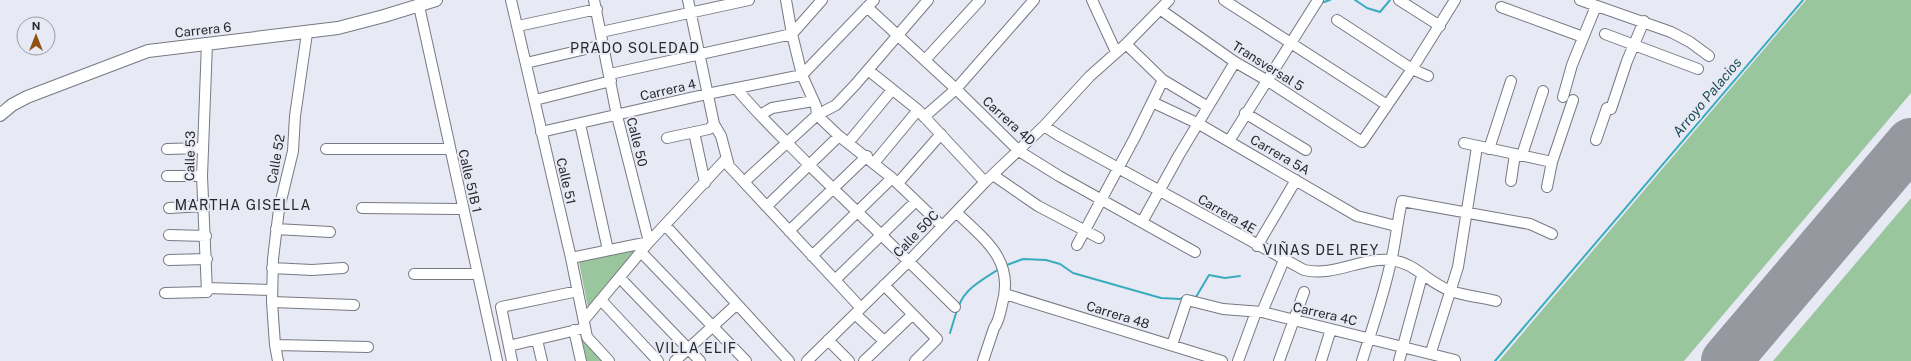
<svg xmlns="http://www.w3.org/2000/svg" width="1911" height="361" font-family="'Public Sans',sans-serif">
	<rect width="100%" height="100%" fill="#e7e9f4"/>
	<!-- green -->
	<path fill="#9ac69e" d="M1806,0H1911V93L1684,361H1499Z
		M1911,198V361H1773Z
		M640,247L588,308L579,262Z
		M582,339L603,361H587Z"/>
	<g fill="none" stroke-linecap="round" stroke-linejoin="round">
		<!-- stream -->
		<path stroke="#39acbe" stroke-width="2" d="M1355,0L1367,8L1380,12L1390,0
			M1321,3L1330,0
			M1004,266L1023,259L1046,260L1060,264L1073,273L1161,298L1180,299L1185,296
			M1189,296L1196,297L1209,275L1225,278L1240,276
			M959,306C964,289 985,278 999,269
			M950,333L957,310
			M1495,361L1803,0"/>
		<!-- runway -->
		<path stroke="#9698a0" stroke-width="50" d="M1726,361L1911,143"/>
		<!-- minor casing -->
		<g stroke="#777983" stroke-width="12">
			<path id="minor" d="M511,0L571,258L587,337L609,361
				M688,0L714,124L721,136L729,166L861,308
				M786,0L792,34L802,75L816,106L817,115L839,136L892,178L942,226
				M1092,0L1116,52
				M1224,0L1387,105
				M1399,0L1440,26
				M1580,0L1671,32L1690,42L1709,56
				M419,6L497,361
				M867,7L956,89L1019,151L1059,176L1195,252
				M1501,7L1583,37
				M1161,10L1235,62L1268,81L1362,142L1412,69L1455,0
				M1337,20L1412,69L1428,76
				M518,26L597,9
				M601,32L749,0
				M1605,34L1698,69
				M1126,44L1163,80L1208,107
				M925,60L980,0
				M526,63L603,45
				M868,70L918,110L985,182
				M610,74L792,34L822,0
				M736,88C758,115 783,138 807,163C856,211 906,258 955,307
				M1563,97L1572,65L1596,6
				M535,100L611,81
				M1152,102L1199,124L1357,216L1396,226
				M1611,109L1627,61L1644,21
				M1245,113L1306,150
				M760,115L772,108L813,101
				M924,117L956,89L1034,0
				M580,124L608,250
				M1044,126L1058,135L1304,270C1335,277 1361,257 1391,260C1416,263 1428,283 1451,291C1465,296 1481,297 1496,301
				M541,132L707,94L802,75L874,0
				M694,132L705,183
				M667,138L709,129L714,124
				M1596,140L1607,108
				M1229,141L1318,0
				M848,143L892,90
				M1464,143L1552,162
				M167,149L203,148
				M326,149H449
				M1489,149L1511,81
				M1522,155L1543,91
				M874,163L918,110
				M993,175L1038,206L1099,238
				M167,176H202
				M1511,181L1515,154
				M744,182L817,115L836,105L855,85L928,0
				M898,183L941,134
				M1547,187L1552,162L1573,100
				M765,205L769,204L839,136
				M169,208L204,206
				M362,208L458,209
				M956,212C985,240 1015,260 1002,305C1000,313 999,321 994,328L983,361
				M1142,222L1179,155L1235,62
				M665,225L789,361
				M276,229L330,232
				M789,231L867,156
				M169,235L206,236
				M1077,245L1135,137L1163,80
				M1257,246L1296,180
				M641,252L746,361
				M812,256L892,178
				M571,258L649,242L617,116L594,0
				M169,260L207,259
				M272,268L312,270L343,268
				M414,274H474
				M620,278L700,361
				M835,280L916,201
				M884,285L937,339L915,361
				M207,288L272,290
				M165,293L207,292L202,176L207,43
				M1005,294L1222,361
				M601,300L658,361
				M272,302L354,305
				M1262,312L1284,260
				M855,314L884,341
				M584,320L649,242L726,159
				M574,330L581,361
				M537,340L542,361
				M828,340L849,361
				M275,345L368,347
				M1172,345L1187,300L1223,309L1262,312L1455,360
				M509,346L585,328
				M1431,352L1458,267L1477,147
				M278,361L275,345L272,302L273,259L279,209L293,151L295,116L307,33
				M512,361L501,307L578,291
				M675,361L737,304
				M807,361L909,261L985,182L1044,126L1090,76L1126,44L1169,0
				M864,361L912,315
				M1238,361L1256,312
				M1279,361L1304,292
				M1321,361L1331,329
				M1362,361C1372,328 1384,295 1391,261C1396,241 1397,222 1402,201L1530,224L1552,234
				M1399,361L1422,276"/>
		</g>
		<!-- major casing -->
		<g stroke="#777983" stroke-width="14">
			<path id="major" d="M0,115L12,105L27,97L148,51L338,28L384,16L436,0"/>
		</g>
		<!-- minor -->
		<use href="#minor" stroke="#fff" stroke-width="10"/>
		<!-- major -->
		<use href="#major" stroke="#fff" stroke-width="12"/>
	</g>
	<g text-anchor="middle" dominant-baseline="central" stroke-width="4" stroke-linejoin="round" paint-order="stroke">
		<!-- street labels -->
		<g font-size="13" fill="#27282c" stroke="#e7e9f4">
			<text transform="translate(203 30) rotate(-6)">Carrera 6</text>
			<text transform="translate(1268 66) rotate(32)">Transversal 5</text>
			<text transform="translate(668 90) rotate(-13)">Carrera 4</text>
			<text transform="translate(1009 121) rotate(42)">Carrera 4D</text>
			<text transform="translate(637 142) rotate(76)">Calle 50</text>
			<text transform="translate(1280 155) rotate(30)">Carrera 5A</text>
			<text transform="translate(190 156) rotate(-89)">Calle 53</text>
			<text transform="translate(276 159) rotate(-80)">Calle 52</text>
			<text transform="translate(470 181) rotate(77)">Calle 51B 1</text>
			<text transform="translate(566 181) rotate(77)">Calle 51</text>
			<text transform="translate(1227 214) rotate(30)">Carrera 4E</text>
			<text transform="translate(916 234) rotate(-46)">Calle 50C</text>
			<text transform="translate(1325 314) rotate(13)">Carrera 4C</text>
			<text transform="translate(1118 315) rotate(17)">Carrera 48</text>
		</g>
		<!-- neighbourhood labels -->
		<g font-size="14" letter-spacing="1" fill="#27282c" stroke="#e7e9f4">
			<text x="635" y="48">PRADO SOLEDAD</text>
			<text x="243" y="205">MARTHA GISELLA</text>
			<text x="1321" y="250">VIÑAS DEL REY</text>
			<text x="696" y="348">VILLA ELIF</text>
		</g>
		<!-- water labels -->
		<g font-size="14" font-style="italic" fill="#1c4d55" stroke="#e7e9f4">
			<text transform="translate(1707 97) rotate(-50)">Arroyo Palacios</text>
		</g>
	</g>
	<!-- north arrow -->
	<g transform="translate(36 36)"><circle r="19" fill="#e7e9f4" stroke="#9a9ca4"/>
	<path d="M0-3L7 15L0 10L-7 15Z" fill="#8e5312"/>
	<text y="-6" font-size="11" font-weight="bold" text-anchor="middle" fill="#27282c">N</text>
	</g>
</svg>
